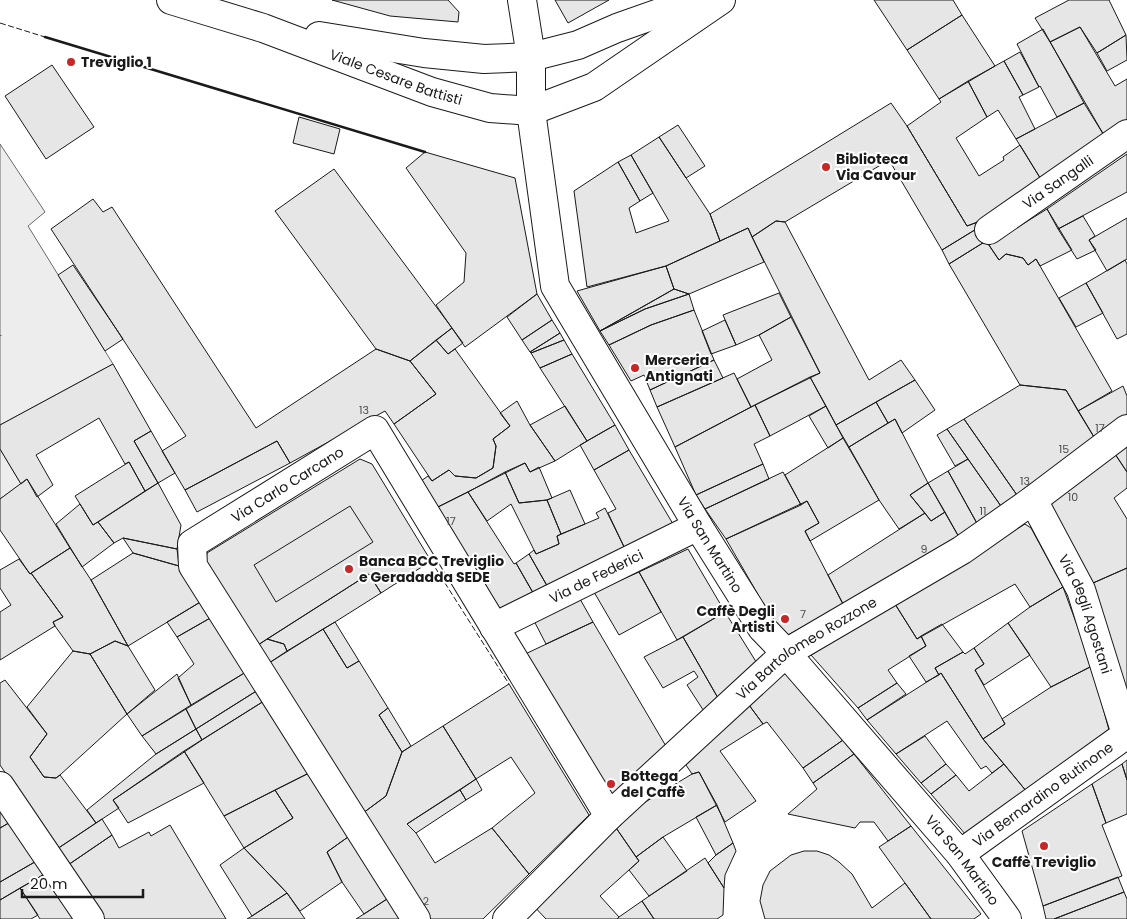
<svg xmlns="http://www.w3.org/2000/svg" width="1127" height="919" font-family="Poppins,sans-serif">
	<rect width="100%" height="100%" fill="#fff"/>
	<!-- built -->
	<path fill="#ededed" stroke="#6a6a6a" d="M0,144L45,212L28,226L113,364L0,425Z
		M0,449L21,484L0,499Z"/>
	<!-- building -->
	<path fill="#e6e6e6" stroke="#1a1a1a" d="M332,0H448L459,12L458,22L390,16Z
		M555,0H609L568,23Z
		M874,0H953L962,15L907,50Z
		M1069,0H1109L1126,35L1097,53L1080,27L1050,42L1035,18Z
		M962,15L995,66L939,99L907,50Z
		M1080,27L1115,86L1127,79V122L1105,137L1050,42Z
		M1043,29L1084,103L1057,117L1040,86L1039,87L1017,44Z
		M1126,35L1127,60L1107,71L1097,53Z
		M1020,52L1039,87L1023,95L1004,61Z
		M1004,61L1023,95L1019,97L1035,129L1016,139L998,110L987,117L968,81Z
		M52,65L94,127L46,159L5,96Z
		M968,81L987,117L956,138L979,176L1004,160L1003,157L1020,145L1042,181L975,223L967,226L907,126L941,102L939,99Z
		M891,103L907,126L967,226L975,223L978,228L942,250L889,160L785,222L776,221L752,237L748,228L720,241L710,214Z
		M1084,103L1105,137L1042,181L1016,139Z
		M299,117L340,129L334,154L293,143Z
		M678,125L705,166L686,178L659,137Z
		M659,137L710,214L720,241L666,266L587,287L574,191L618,162L640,201L629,208L636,233L669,221L631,155Z
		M425,152L515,178L537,294L465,347L436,305L464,282L466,253L406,168Z
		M1127,154V192L1058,229L1047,209Z
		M631,155L653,193L640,201L618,162Z
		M334,169L452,328L410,361L376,349L275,211Z
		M93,199L103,212L112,207L256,428L376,349L410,361L436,394L394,424L385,411L290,463L277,441L185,490L162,451L186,436L51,229Z
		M1047,209L1072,250L1040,266L1036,259L1028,265L1023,258L1006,254L999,260L989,245Z
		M1083,216L1095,236L1089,240L1096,250L1077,259L1058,229Z
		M1127,218V259L1107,271L1089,240Z
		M776,221L785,222L869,380L901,360L915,380L836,425L810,377L820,373L752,237Z
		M748,228L764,262L689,294L674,289L666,266Z
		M978,228L986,241L949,264L942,250Z
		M986,241L999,260L1006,254L1023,258L1028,265L1036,259L1112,391L1078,411L1066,390L1020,385L949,264Z
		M1125,260L1127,264V334L1117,339L1086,283Z
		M73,265L123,339L105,351L58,275Z
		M666,266L674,289L600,331L577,291Z
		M1086,283L1103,313L1076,327L1059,298Z
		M674,289L689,294L645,309L600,331Z
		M779,293L791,317L759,335L736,345L723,315Z
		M537,294L552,320L522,340L507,317Z
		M689,294L694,310L651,325L609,345L600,331L645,309Z
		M694,310L714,360L650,390L644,375L631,381L609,345L651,325Z
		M791,317L820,373L751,407L737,379L772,360L759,335Z
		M552,320L560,333L530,352L522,340Z
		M725,320L736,345L711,354L702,331Z
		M452,328L463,343L448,354L436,340Z
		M560,333L564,340L531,353L530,352Z
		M436,340L448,354L455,349L510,426L493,439L496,446L493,468L476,478L455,476L449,470L432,481L394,424L436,394L410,361Z
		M564,340L572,354L540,368L531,353Z
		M572,354L615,425L587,441L540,368Z
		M714,360L723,378L657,407L650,390Z
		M113,364L151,431L134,441L158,483L145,491L129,462L125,464L99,418L36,455L53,485L37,497L27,479L21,484L0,449V425Z
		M734,373L751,407L675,447L657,407Z
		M810,377L826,406L770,436L755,405Z
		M915,380L935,410L902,433L895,419L888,423L876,402Z
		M1020,385L1066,390L1097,442L1019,498L964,419Z
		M1123,386L1127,396V421L1097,442L1078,411Z
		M517,401L530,425L555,461L530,472L525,463L430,511L414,486L428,476L432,481L449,470L455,476L476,478L493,468L496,446L493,439L510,426L500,413Z
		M876,402L888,423L849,447L836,425Z
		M755,405L770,436L754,444L763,464L696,495L675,447Z
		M565,406L587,441L555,461L530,425Z
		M826,406L843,438L828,448L809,416Z
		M895,419L928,483L910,495L925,513L899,529L879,500L849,447Z
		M964,419L1019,498L1003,509L947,429Z
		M615,425L629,450L594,470L580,445Z
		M947,429L968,459L955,466L937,435Z
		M151,431L175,473L158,483L134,441Z
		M843,438L879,500L810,541L805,531L819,523L807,501L801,505L785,475Z
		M277,441L290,463L197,512L185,490Z
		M1127,445V472L1115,454Z
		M629,450L676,529L627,553L608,513L616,509L594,470Z
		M1115,454L1127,472V488L1114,498L1127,519V568L1084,587L1043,506Z
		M360,459L372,464L431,561L381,593L369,574L258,645L206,561L207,553Z
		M968,459L1003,509L979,527L948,471Z
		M129,462L145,491L93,525L75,496Z
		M525,463L530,472L539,467L552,498L547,500L519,503L505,472Z
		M763,464L769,479L705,509L696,495Z
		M948,471L979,527L960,539L928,483Z
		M505,472L519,503L547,500L561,534L557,536L559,544L536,554L511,504L487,521L468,492Z
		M783,472L801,505L726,539L705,509Z
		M27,479L70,548L30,574L0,530V499Z
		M158,483L181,525L177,549L123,538L114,543L98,522Z
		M928,483L945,512L931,521L910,495Z
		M570,490L585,524L561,534L547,500Z
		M468,492L514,564L516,563L536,598L496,618L430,511Z
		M807,501L819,523L805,531L843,604L783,638L726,539Z
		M80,504L93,525L98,522L114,543L82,567L56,524Z
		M350,506L373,542L276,602L254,565Z
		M605,508L627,553L550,591L529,554L534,550L536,554L559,544L557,536L599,518L596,513Z
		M945,512L960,539L843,604L828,575L925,513L931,521Z
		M1025,524L1031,528L1063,587L1030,607L1015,584L917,639L895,604Z
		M123,538L177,549L179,566L133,553Z
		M70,548L91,580L128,646L115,641L90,654L73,651L55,626L53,622L63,617L31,573Z
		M688,549L725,612L677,640L639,572Z
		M133,553L179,566L202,601L128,646L91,580Z
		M529,554L550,591L536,598L516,563Z
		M19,559L30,574L31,573L63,617L53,622L55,626L0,660V612L11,605L0,588V570Z
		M1127,568V713L1084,587Z
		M639,572L661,612L619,635L594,592Z
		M369,574L381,593L335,622L287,651L284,644L267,639Z
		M1063,587L1092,666L1051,687L1008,623L1030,607Z
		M580,599L593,622L546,644L533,619Z
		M202,601L212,617L177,637L167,622Z
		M895,604L917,639L921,636L926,646L888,670L897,683L858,708L811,655Z
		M725,612L760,668L722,705L683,637Z
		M212,617L246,672L191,705L178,678L194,664L177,637Z
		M335,622L359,661L347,668L323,629Z
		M593,622L670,753L611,801L521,656Z
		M1008,623L1030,655L984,685L975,670L984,664L974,648Z
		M942,624L963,652L935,668L939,675L926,682L909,656L926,646L921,636Z
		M323,629L347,668L359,661L388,708L379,715L402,752L386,796L359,816L269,663Z
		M683,637L722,705L709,719L687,685L698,677L694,671L663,688L644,657Z
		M267,639L284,644L287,651L269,663L258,645Z
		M115,641L128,646L155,690L127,714L90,654Z
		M974,648L984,664L975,670L1005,724L983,739L941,673L939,675L935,668L963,652L965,654Z
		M73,651L90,654L127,714L60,775L56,778L44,777L30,757L47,734L27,707Z
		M1092,666L1110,734L1027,792L983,739L1005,724L1002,719L1051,687Z
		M786,671L843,740L803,768L767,722L763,724L749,705Z
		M246,672L258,690L196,729L186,709Z
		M941,673L983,739L1004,764L992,773L986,766L981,769L947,721L896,754L867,720Z
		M177,674L191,705L142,736L127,714Z
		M5,680L47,734L30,757L44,777L56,778L60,775L96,823L57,849L0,765V683Z
		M897,683L906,694L867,720L858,708Z
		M509,684L589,815L529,874L492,828L535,793L511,757L476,779L443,726Z
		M258,690L264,701L202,740L196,729Z
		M264,701L309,773L224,816L184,751Z
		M749,705L763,724L720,751L756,801L725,822L699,772L692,774L686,765Z
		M388,708L411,746L402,752L379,715Z
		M186,709L196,729L156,754L142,736Z
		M443,726L476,779L407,824L416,833L435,863L492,828L529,874L483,919H423L359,816L386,796L402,752Z
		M196,729L202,740L113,800L119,808L96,823L87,810L156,754Z
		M925,736L946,764L921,783L896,754Z
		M843,740L854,754L813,783L803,768Z
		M184,751L204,783L128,823L113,800Z
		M854,754L911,826L888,841L874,822H860L855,828L788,814L817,789L813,783Z
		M1127,760V780L1122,764Z
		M946,764L956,775L931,794L921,783Z
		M1004,764L1027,792L966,835L931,794L956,775L969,791Z
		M1122,764L1127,780V814L1106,823L1092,784Z
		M699,772L717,805L663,837L636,857L612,822L692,774Z
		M309,773L348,837L327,852L342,882L300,911L287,893L244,848L293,818L275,790Z
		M476,779L482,790L466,800L460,790Z
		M1092,784L1106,823L1102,825L1122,876L1043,906L1022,831Z
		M275,790L293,818L244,848L224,816Z
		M460,790L466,800L416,833L407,824Z
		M717,805L733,843L716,855L696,817Z
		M0,807L14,820L0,828Z
		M102,819L112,835L68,865L57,849Z
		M14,820L40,859L0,882V828Z
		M612,822L639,861L600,896L619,917L617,919H546L528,900Z
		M170,825L226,919H104L68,865L112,835L119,848L149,832L151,836Z
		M911,826L935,856L981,914L974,919H931L879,847Z
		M348,837L387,899L364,914L342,882L327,852Z
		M663,837L687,871L649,896L629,870L639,861L636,857Z
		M733,843L736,851L725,875L724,888L708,863L716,855Z
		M244,848L287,893L252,916L220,865Z
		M804,851H817L829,855L839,862L852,874L872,908L905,883L931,919H765L760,901L763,885L770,871L791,855Z
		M705,858L724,888L723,915L717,919H654L642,901Z
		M40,859L48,872L0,900V882Z
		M48,872L79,919H40L20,888Z
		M1118,877L1124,892L1054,919H1046L1043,906Z
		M20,888L38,915L31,919H0V900Z
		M1124,892L1127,899V919H1054Z
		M287,893L305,919H247L252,916Z
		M387,899L400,919H356L364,914Z
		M642,901L654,919H617L619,917Z"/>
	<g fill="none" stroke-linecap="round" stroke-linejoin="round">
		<!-- minor casing -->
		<g stroke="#1a1a1a" stroke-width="30">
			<g id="minor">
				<path id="s1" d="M171,0L263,28L432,92L490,108L531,111L594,87L721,0"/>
				<path id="s2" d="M522,0L531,57V111L555,286L698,526L762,628L786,653L960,854L1007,919"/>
				<path d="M319,36L424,53L484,59L531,57L578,45L617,28L696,0"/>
				<path id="s3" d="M989,230L1127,134"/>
				<path id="s4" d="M1033,500L1081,590L1126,734"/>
				<path id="s5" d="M494,627L698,526"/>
				<path d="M0,786L90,919"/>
				<path id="s6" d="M960,854L1127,734"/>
				<path id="s7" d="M416,919L193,566L192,544L375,430L609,816"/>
				<path id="s8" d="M507,919L609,816L786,653L962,550L1033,500L1127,429"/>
			</g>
		</g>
		<!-- path -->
		<path stroke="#5f5f5f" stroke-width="3" stroke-dasharray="4 2.5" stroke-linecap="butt" d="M0,335V336"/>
		<!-- minor -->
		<use href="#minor" stroke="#fff" stroke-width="28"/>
		<!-- fence -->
		<path stroke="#1a1a1a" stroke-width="1" stroke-dasharray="6 2.5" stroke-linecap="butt" d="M0,23L45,37
			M431,561L509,684"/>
		<!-- wall -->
		<path stroke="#1a1a1a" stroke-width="2.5" d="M45,37L425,152"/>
	</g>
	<!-- markers -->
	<g fill="#c62828" stroke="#fff" stroke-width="2">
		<circle cx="71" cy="62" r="5"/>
		<circle cx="826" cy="167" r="5"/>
		<circle cx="635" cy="368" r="5"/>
		<circle cx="349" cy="569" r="5"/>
		<circle cx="785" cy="619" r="5"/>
		<circle cx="611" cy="784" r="5"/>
		<circle cx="1044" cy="846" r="5"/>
	</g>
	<g text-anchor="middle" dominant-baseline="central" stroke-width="4" stroke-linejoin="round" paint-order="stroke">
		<!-- number labels -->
		<g font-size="11" fill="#4d4d4d">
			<text x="364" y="410">13</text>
			<text x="1100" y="428">17</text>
			<text x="1064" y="449">15</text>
			<text x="1025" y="481">13</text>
			<text x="1073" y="497">10</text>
			<text x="983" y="511">11</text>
			<text x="451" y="521">17</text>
			<text x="924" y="549">9</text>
			<text x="803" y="614">7</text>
			<text x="426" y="901">2</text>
		</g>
		<!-- poi labels -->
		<g font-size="14" font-weight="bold" fill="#1a1a1a" stroke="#fff" text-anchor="start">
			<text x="81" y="62">Treviglio 1</text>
			<text x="836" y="159">Biblioteca<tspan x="836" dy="16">Via Cavour</tspan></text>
			<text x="645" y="360">Merceria<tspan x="645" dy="16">Antignati</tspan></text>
			<text x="359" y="561">Banca BCC Treviglio<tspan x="359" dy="16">e Geradadda SEDE</tspan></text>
			<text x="775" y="611" text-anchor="end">Caffè Degli<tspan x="775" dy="16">Artisti</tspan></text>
			<text x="621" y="776">Bottega<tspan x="621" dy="16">del Caffè</tspan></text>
			<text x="1044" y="862" text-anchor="middle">Caffè Treviglio</text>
		</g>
		<!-- street labels -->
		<g font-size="14" fill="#1a1a1a" stroke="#fff">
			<text stroke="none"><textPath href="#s1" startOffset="238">Viale Cesare Battisti</textPath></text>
			<text stroke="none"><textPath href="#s3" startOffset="84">Via Sangalli</textPath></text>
			<text stroke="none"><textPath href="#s7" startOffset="552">Via Carlo Carcano</textPath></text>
			<text stroke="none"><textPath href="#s2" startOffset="590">Via San Martino</textPath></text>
			<text stroke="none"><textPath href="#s5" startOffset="114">Via de Federici</textPath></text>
			<text stroke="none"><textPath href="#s4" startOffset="126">Via degli Agostani</textPath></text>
			<text stroke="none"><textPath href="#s8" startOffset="405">Via Bartolomeo Rozzone</textPath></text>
			<text stroke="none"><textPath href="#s6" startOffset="102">Via Bernardino Butinone</textPath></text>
			<text stroke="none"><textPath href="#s2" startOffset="995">Via San Martino</textPath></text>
		</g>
	</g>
	<!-- scale -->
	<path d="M22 889v8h121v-8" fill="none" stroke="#1a1a1a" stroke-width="2.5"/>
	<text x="30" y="889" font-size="15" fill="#1a1a1a" stroke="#ffffff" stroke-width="4" paint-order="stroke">20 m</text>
</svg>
